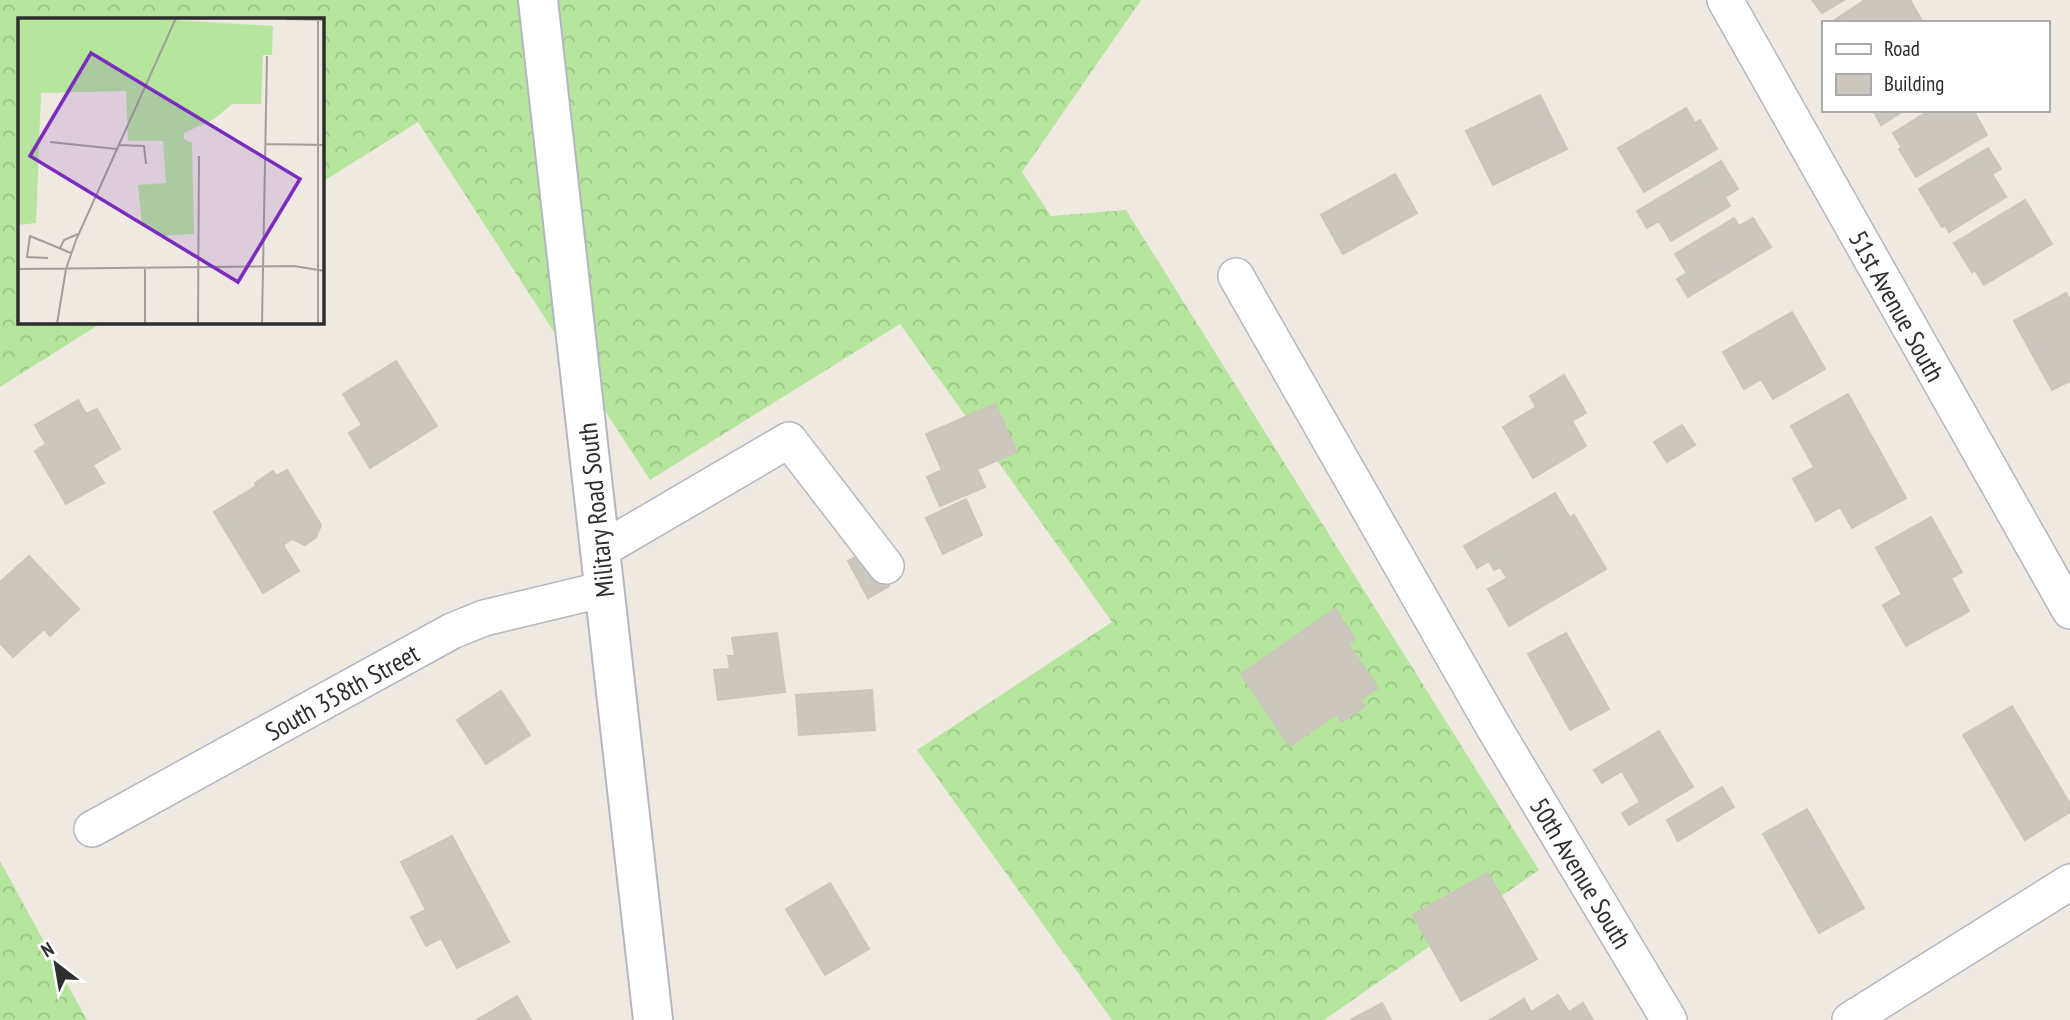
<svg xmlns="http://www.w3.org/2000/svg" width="2070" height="1020" font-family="'PT Sans Narrow',sans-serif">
	<defs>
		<pattern id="forest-crowns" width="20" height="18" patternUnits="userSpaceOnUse" patternTransform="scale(1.75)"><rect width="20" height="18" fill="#b6e59e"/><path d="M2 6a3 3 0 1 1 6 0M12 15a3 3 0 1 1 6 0" fill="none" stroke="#9dc588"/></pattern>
	</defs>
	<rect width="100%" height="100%" fill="#efe9e1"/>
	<!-- forest -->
	<path fill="url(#forest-crowns)" d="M0,0H1141L1022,172L1051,216L1126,210L1539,870L1324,1020H1112L917,750L1112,622L900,324L650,480L418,122L322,182V19H19V322H103L0,387Z
		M0,861L87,1020H0Z"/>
	<!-- building -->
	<path fill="#cbc7bf" stroke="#cbc5ba" stroke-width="2" d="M1812,0H1844L1822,13Z
		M1865,0H1910L1923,23H1830Z
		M1540,95L1567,149L1493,185L1466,131Z
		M1686,108L1695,123L1700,120L1717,149L1644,192L1618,148Z
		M1873,110H1905L1881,125Z
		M1930,110H1973L1987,135L1916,177L1899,149L1902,148L1893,133Z
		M1988,148L2001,169L1992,174L2006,197L1949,232L1945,225L1942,227L1919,189Z
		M1721,161L1738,189L1725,197L1730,206L1671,241L1659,221L1647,228L1637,211Z
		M1395,174L1417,213L1343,254L1321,215Z
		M2025,200L2052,244L1984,285L1975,270L1972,272L1954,243Z
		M1734,218L1739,226L1753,218L1771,247L1688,297L1677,279L1687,273L1675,254Z
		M2066,293L2070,300V381L2052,390L2014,321Z
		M1792,312L1825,369L1773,399L1761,379L1744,389L1723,352Z
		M396,361L437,426L370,468L349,433L362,425L343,394Z
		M1564,375L1586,413L1572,421L1586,446L1533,478L1503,427L1536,407L1530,396Z
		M1848,394L1906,498L1852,528L1840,507L1816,521L1793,479L1814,467L1791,426Z
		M78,400L86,414L97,409L120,449L93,465L104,483L66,504L35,451L46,444L35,425Z
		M995,404L1017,452L977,469L985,487L940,506L927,477L942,470L926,434Z
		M1682,425L1695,445L1667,462L1654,442Z
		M287,470L321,525L316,537L305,545L292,539L283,545L299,571L263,593L214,512L256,486L255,483L273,471L276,476Z
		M1555,493L1570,518L1574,515L1606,569L1509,626L1488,589L1507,578L1500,567L1494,570L1489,561L1477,568L1464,546Z
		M966,499L982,535L943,554L926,518Z
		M1931,517L1962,572L1951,578L1969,611L1906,646L1883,605L1902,594L1876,548Z
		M870,549L889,586L868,598L848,561Z
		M29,556L79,609L50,636L44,629L13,657L0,643V582Z
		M1335,609L1355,639L1348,644L1378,688L1360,700L1365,706L1342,722L1336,714L1290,746L1241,674Z
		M777,633L785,692L718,700L714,670L730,669L728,656H735L732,638Z
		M1566,633L1609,709L1570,730L1528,654Z
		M872,690L875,730L799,735L796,695Z
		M501,691L530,735L486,764L457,720Z
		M2012,706L2070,804V812L2025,840L1963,735Z
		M1659,731L1693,787L1629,825L1622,813L1640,802L1622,771L1602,783L1594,770Z
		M1722,787L1734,807L1678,841L1667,820Z
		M1807,809L1864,908L1819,933L1763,834Z
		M452,836L509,942L457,968L441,938L426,946L411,917L426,910L401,862Z
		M1488,873L1537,959L1461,1001L1413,915Z
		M830,883L869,949L825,975L786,909Z
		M1558,995L1569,1012L1583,1003L1593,1020H1490L1524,999L1531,1012Z
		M517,996L531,1020H477Z
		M1382,1003L1391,1020H1350Z"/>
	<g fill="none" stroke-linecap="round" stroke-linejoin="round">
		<!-- minor casing -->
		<g stroke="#b4b7c1" stroke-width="38">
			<path id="minor" d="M1725,0L2070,611
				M1236,276L1493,726L1669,1020
				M601,550L789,440L886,566
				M92,829L452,631L484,618L605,589
				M1850,1020L2070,882"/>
		</g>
		<!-- secondary casing -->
		<g stroke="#b4b7c1" stroke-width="42">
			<path id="secondary" d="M538,0L653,1020"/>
		</g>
		<!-- minor -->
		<use href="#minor" stroke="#fff" stroke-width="35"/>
		<!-- secondary -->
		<use href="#secondary" stroke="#fff" stroke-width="38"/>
	</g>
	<g text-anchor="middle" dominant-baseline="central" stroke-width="7" stroke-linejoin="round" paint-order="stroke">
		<!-- street labels -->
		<g font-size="26" fill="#2e2e2e" stroke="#fff">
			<text transform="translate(1897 306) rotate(61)">51st Avenue South</text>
			<text transform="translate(596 510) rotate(-96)">Military Road South</text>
			<text transform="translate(342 692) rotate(-29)">South 358th Street</text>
			<text transform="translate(1581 873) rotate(59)">50th Avenue South</text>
		</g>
	</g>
	<!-- overview -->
	<g transform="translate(18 18)">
		<rect width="306" height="306" fill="#efe9e1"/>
		<path d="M0,0H123L255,8L254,37H245L243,86H214L196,101L166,115V121L174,125L176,216L143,218L124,207L120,167L148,165L145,123H110L108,73L23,75L18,205L0,207Z" fill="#b6e59e"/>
		<path fill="none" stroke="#a29e99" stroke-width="2" d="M300,0V306M268,1L307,2M32,124L99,131M248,126L307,127M101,127L126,128L128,146M42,230L46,222L60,216M30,240L9,239L12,218L53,235M0,251L276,248L307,253M127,251V306M39,306L48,251L58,222L158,0M180,306L181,138M244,306L249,38"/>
		<path fill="#7b2cbf" fill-opacity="0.15" stroke="#7b2cbf" stroke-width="3.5" d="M73,35L282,161L220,264L12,138Z"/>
		<rect width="306" height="306" fill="none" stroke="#2e2e2e" stroke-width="3.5"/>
	</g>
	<!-- legend -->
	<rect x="1822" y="21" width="228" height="91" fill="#ffffff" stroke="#ababab" stroke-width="2"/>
	<rect x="1836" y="44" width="35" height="10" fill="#ffffff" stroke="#ababab" stroke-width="2"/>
	<text x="1884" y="56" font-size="21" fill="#2e2e2e">Road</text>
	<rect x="1836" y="74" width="35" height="21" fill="#cbc7bf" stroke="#ababab" stroke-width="2"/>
	<text x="1884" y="91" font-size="21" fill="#2e2e2e">Building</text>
	<!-- north arrow -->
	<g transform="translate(56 964) rotate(329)" stroke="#ffffff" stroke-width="5" paint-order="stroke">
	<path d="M0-5L12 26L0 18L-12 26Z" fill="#2e2e2e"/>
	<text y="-10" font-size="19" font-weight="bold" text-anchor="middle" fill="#2e2e2e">N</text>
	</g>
</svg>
